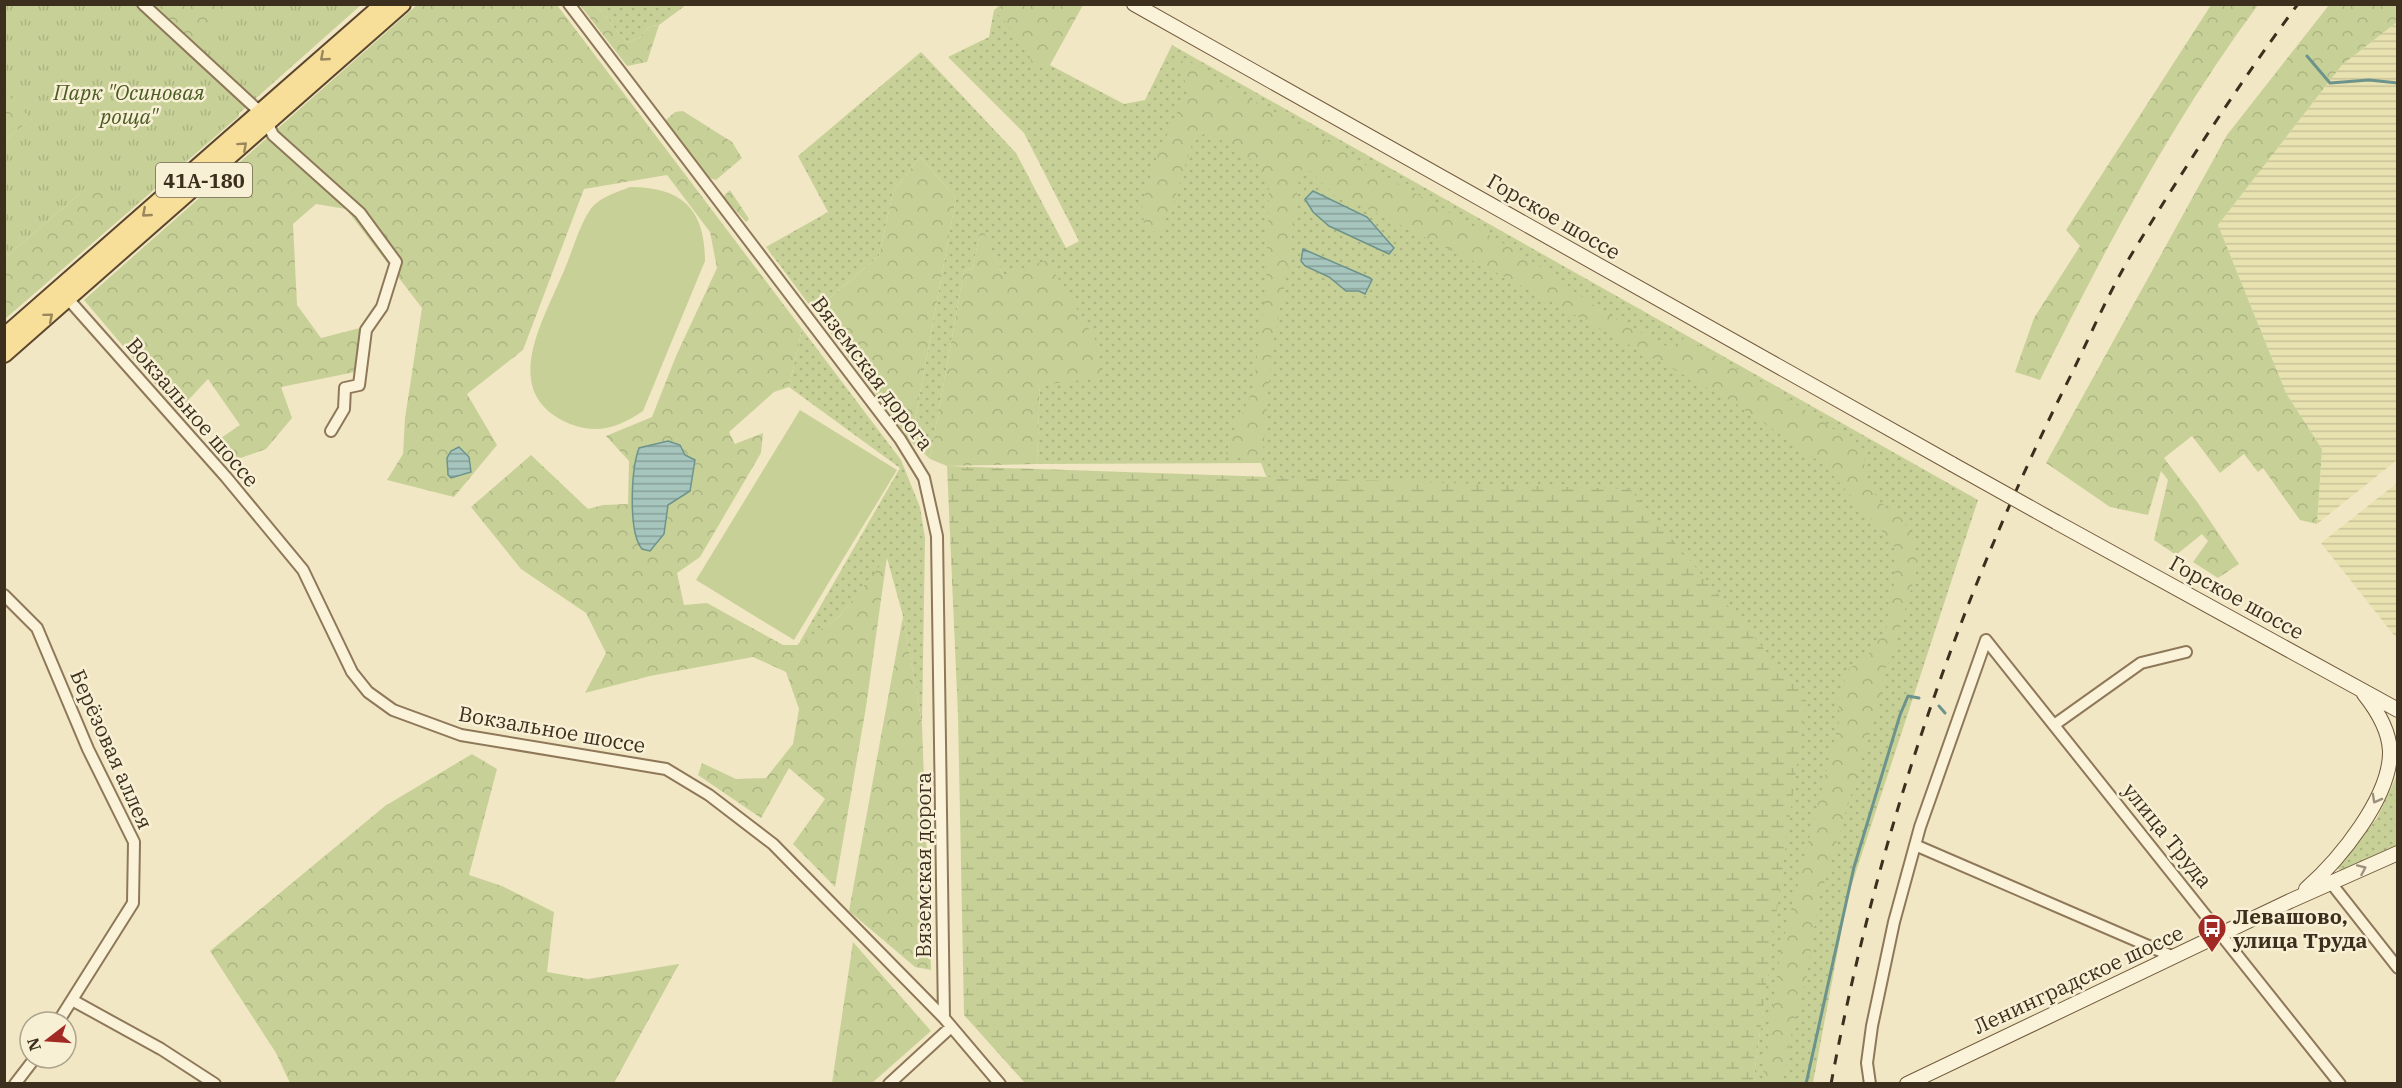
<svg xmlns="http://www.w3.org/2000/svg" width="2402" height="1088" font-family="'IBM Plex Serif',serif">
	<defs>
		<pattern id="farmland-rules" width="6" height="5" patternUnits="userSpaceOnUse" patternTransform="scale(1.5)"><rect width="6" height="5" fill="#e8e2b1"/><path d="M0 2.5h6" fill="none" stroke="#c8c298"/></pattern>
		<pattern id="grass-dots" width="8" height="8" patternUnits="userSpaceOnUse" patternTransform="scale(1.5)"><rect width="8" height="8" fill="#c7d197"/><path d="M2 2h.1M6 6h.1" fill="none" stroke="#acb482" stroke-width="1.8" stroke-linecap="round"/></pattern>
		<pattern id="forest-crowns" width="20" height="18" patternUnits="userSpaceOnUse" patternTransform="scale(1.5)"><rect width="20" height="18" fill="#c7d197"/><path d="M2 6a3 3 0 1 1 6 0M12 15a3 3 0 1 1 6 0" fill="none" stroke="#acb482"/></pattern>
		<pattern id="wetland-marsh" width="20" height="14" patternUnits="userSpaceOnUse" patternTransform="scale(1.5)"><rect width="20" height="14" fill="#c7d197"/><path d="M1 5h8M5 5V1M11 12h8M15 12V8" fill="none" stroke="#acb482"/></pattern>
		<pattern id="park-tufts" width="24" height="20" patternUnits="userSpaceOnUse" patternTransform="scale(1.5)"><rect width="24" height="20" fill="#c7d197"/><path d="M3 7l-1-3M5 7V3M7 7l1-3M15 17l-1-3M17 17v-4M19 17l1-3" fill="none" stroke="#acb482"/></pattern>
		<pattern id="water-rules" width="6" height="5" patternUnits="userSpaceOnUse" patternTransform="scale(1.5)"><rect width="6" height="5" fill="#a6c5bd"/><path d="M0 2.5h6" fill="none" stroke="#88a099"/></pattern>
	</defs>
	<rect width="100%" height="100%" fill="#f2e7c4"/>
	<!-- farmland -->
	<path fill="url(#farmland-rules)" d="M2397,22V460L2317,524L2322,449L2286,393L2218,225L2342,65Z
		M2397,483V639L2321,543Z"/>
	<!-- grass -->
	<path fill="url(#grass-dots)" d="M596,5H686L659,25L650,26L639,38L627,43Z
		M994,10L1050,65L1124,104L1145,100L1172,45L1978,500L1848,896L1813,1083H1753L1805,699L1266,476L1261,463L1037,464L1040,384L1003,275L981,226L973,268L964,271L930,459L911,442L956,198L920,157L893,192L879,256L814,311L766,247L828,212L798,156L921,52L1016,153L1066,248L1079,241L1024,133L948,57L989,37Z
		M802,329L901,460L920,507L925,538L922,724L903,616L887,558L838,618L798,645L900,468L789,387Z
		M2397,775V845L2341,871L2337,868L2377,818Z"/>
	<!-- forest -->
	<path fill="url(#forest-crowns)" d="M5,5L239,99V116L5,319V258L77,196L105,165L49,105L5,140Z
		M147,5H355L246,92Z
		M417,5H557L802,329L789,387L774,392L729,432L735,444L763,433L761,453L700,557L677,573L684,605L707,603L783,645H797L838,618L887,557L866,707L835,887L793,844L825,799L789,768L761,818L698,775L702,763L736,779L766,778L793,744L799,709L786,672L753,657L650,676L585,693L606,653L586,613L521,569L471,507L531,455L588,509L603,505L628,504L629,461L606,436L652,417L676,356L717,268L710,232L667,175L584,189L523,350L467,394L497,445L454,497L387,480L403,454L405,418L422,308L346,209L316,204L293,224L297,305L321,338L360,328L355,372L281,387L292,418L266,449L238,459L221,438L240,425L208,379L178,411L84,300Z
		M580,5H596L627,43L639,38L650,26L659,25L647,62L627,66Z
		M1000,5V4L1083,5L1050,65L1032,64C1026,42 1009,26 994,10Z
		M2211,5H2258C2172,121 2104,251 2040,380L2015,372L2034,318L2080,246L2066,230Z
		M2329,5H2397V22L2342,65L2218,225L2286,393L2322,449L2317,524L2300,520L2263,468L2258,472L2244,454L2220,473L2192,436L2164,458L2198,503L2239,564L2218,578L2193,562L2208,541L2202,534L2176,555L2154,540L2168,480L2161,471L2148,515L2110,507L2046,463L2227,135Z
		M1187,60L1223,85L1312,131L1364,164L1520,253L1599,309L1673,350L1685,337L1823,421L1858,449L1864,457L1865,479L1881,503L1898,514L1911,532L1919,562L1894,648L1883,675L1880,700L1818,903L1807,975L1790,1040L1783,1083H1762L1781,948L1840,718L1838,699L1849,668L1865,659L1886,630L1895,578L1894,545L1823,464L1735,403L1509,279L1366,208L1336,197L1306,167L1300,171L1287,274L1272,348L1262,463L1226,454L1231,437L1253,390L1266,285L1269,186L1261,166L1207,131L1192,144L1173,204L1158,234L1144,225L1142,203L1156,160L1181,104L1192,97C1190,83 1179,77 1175,62Z
		M683,111L732,142L742,158L716,180L707,177L665,121L675,112Z
		M920,157L956,198L911,442L814,311L879,256L893,192Z
		M730,190L749,219L746,222L723,197Z
		M981,225L1003,275L1047,260L1095,339L1101,378L1040,385L1037,464L947,466L930,459L964,271L973,268Z
		M903,616L922,724L931,970L915,967L849,911Z
		M472,754L497,769L469,875L502,886L554,912L547,972L588,979L679,964L614,1083H290L276,1053L210,951L385,806Z
		M853,942L931,1031L872,1083H832Z"/>
	<!-- wetland -->
	<path fill="url(#wetland-marsh)" d="M947,466L1630,489L1806,699L1753,1083H1025L964,1015L958,716Z"/>
	<!-- park -->
	<path fill="url(#park-tufts)" d="M5,5H138L189,52L238,5H361L127,213L93,179L77,196L5,258V140L31,119L5,92Z"/>
	<!-- pitch -->
	<path fill="#c7d197" d="M630,187C682,187 705,209 705,261L643,411C619,427 598,435 570,424C498,394 542,323 563,273C572,253 578,228 590,210C598,198 617,192 630,187Z
		M800,410L897,470L794,640L696,580Z"/>
	<!-- water -->
	<path fill="url(#water-rules)" stroke="#6c948c" stroke-width="1.5" d="M1313,191L1367,217L1394,248L1389,254L1329,226L1313,212L1305,199Z
		M1303,249L1370,278L1372,280L1365,294L1359,291H1346L1329,277L1305,266L1301,261Z
		M668,441L680,445L685,455L695,460L690,491L668,505L664,534L650,551L642,549C628,532 631,470 639,448Z
		M459,447L469,457L471,472L451,478L448,475L447,458L451,451Z"/>
	<g fill="none" stroke-linecap="round" stroke-linejoin="round">
		<!-- stream -->
		<path stroke="#6c948c" stroke-width="3" d="M2307,56L2330,83L2369,80L2398,83
			M1939,706L1945,713
			M1806,1084L1854,867L1900,715L1908,696L1919,698"/>
		<!-- street casing -->
		<g stroke="#8e7859" stroke-width="14">
			<path id="street" d="M143,4L260,112
				M569,4L900,439L924,478L937,536L944,1018
				M268,124L273,135L360,213L396,262L382,307L366,330L359,385L345,388L344,409L331,431
				M69,300L226,477L303,570L352,672L368,692L393,710L461,735L666,769L709,795L773,844L944,1018L1000,1084
				M4,595L37,628L88,749L134,842L133,903L58,1022
				M1986,640L2340,1084
				M2054,725L2141,663L2186,652
				M1915,845L2174,957
				M2331,883L2398,968
				M72,1000L161,1049L215,1084
				M15,1084L35,1058
				M889,1084L951,1027
				M1870,1084L1867,1063L1872,1026L1894,922L1920,827L1986,640"/>
		</g>
		<!-- secondary casing -->
		<g stroke="#70593c" stroke-width="16">
			<path id="secondary" d="M1134,4L1952,464
				M2056,522L2398,710
				M2306,889C2339,860 2391,797 2390,751C2389,730 2376,709 2364,694
				M1907,1084L2290,901L2398,853"/>
		</g>
		<!-- primary casing -->
		<g stroke="#5c462d" stroke-width="20">
			<path id="primary" d="M4,337L384,4
				M4,354L402,4"/>
		</g>
		<!-- street -->
		<use href="#street" stroke="#fbf3d9" stroke-width="10"/>
		<!-- secondary -->
		<use href="#secondary" stroke="#fbf3d9" stroke-width="14"/>
		<!-- primary -->
		<use href="#primary" stroke="#f7df9a" stroke-width="16"/>
		<!-- rail -->
		<path stroke="#3d2f1e" stroke-width="3" stroke-dasharray="10 10" stroke-linecap="butt" d="M1831,1084C1877,837 1958,599 2071,375C2092,332 2111,287 2136,247C2187,164 2240,82 2298,4"/>
		<!-- secondary-bridge casing -->
		<g stroke="#70593c" stroke-width="16" stroke-linecap="butt">
			<path id="secondary-bridge" d="M1952,464L2056,522"/>
		</g>
		<!-- secondary-bridge -->
		<use href="#secondary-bridge" stroke="#fbf3d9" stroke-width="14"/>
	</g>
	<!-- one-way arrows -->
	<defs><path id="oneway-chevron" d="M-2-3.5L2.5 0L-2 3.5" fill="none" stroke-width="1.6" stroke-linecap="round" stroke-linejoin="round" transform="scale(1.5)"/></defs>
	<g stroke="#9a875c">
		<use href="#oneway-chevron" transform="translate(324 57) rotate(139)"/>
		<use href="#oneway-chevron" transform="translate(243 146) rotate(-42)"/>
		<use href="#oneway-chevron" transform="translate(146 213) rotate(139)"/>
		<use href="#oneway-chevron" transform="translate(49 317) rotate(-40)"/>
	</g>
	<g stroke="#9c917c">
		<use href="#oneway-chevron" transform="translate(2376 799) rotate(119)"/>
		<use href="#oneway-chevron" transform="translate(2362 869) rotate(-24)"/>
	</g>
	<!-- icons -->
	<defs>
		<g id="bus-pin" transform="scale(1.5)"><path d="M0 17L-7.5 6A9.5 9.5 0 1 1 7.5 6Z" fill="#a22a24" stroke="#f8f0d5"/><path d="M-5-6H5V4H4V6H2V4H-2V6H-4V4H-5ZM-3.5-4V0h7V-4ZM-3.5 1.2v1.5H-2V1.2ZM2 1.2v1.5H3.5V1.2Z" fill="#fff"/></g>
	</defs>
	<g fill-rule="evenodd">
		<use href="#bus-pin" x="2212" y="928"/>
	</g>
	<g text-anchor="middle" dominant-baseline="central" stroke-width="5" stroke-linejoin="round" paint-order="stroke">
		<!-- shield labels -->
		<rect fill="#f8f0d5" stroke="#756955" stroke-width="1.5" x="156" y="163" width="96" height="34" rx="4.5"/>
		<g font-size="20" font-weight="bold" fill="#3d2f1e">
			<text x="204" y="180">41А-180</text>
		</g>
		<!-- park labels -->
		<g font-size="21" font-style="italic" fill="#4a5b23" stroke="#f8f0d5">
			<text x="129" y="92">Парк "Осиновая<tspan x="129" dy="24">роща"</tspan></text>
		</g>
		<!-- street labels -->
		<g font-size="21" fill="#3d2f1e" stroke="#f8f0d5">
			<text transform="translate(1554 216) rotate(30)">Горское шоссе</text>
			<text transform="translate(873 373) rotate(53)">Вяземская дорога</text>
			<text transform="translate(193 412) rotate(49)">Вокзальное шоссе</text>
			<text transform="translate(2237 597) rotate(29)">Горское шоссе</text>
			<text transform="translate(552 729) rotate(10)">Вокзальное шоссе</text>
			<text transform="translate(112 749) rotate(66)">Берёзовая аллея</text>
			<text transform="translate(2168 835) rotate(51)">улица Труда</text>
			<text transform="translate(923 865) rotate(-90)">Вяземская дорога</text>
			<text transform="translate(2078 979) rotate(-25)">Ленинградское шоссе</text>
		</g>
		<!-- poi labels -->
		<g font-size="21" font-weight="bold" fill="#3d2f1e" stroke="#f8f0d5" text-anchor="start">
			<text x="2233" y="916">Левашово,<tspan x="2233" dy="24">улица Труда</tspan></text>
		</g>
	</g>
	<!-- border -->
	<rect width="2402" height="1088" fill="none" stroke="#3d2f1e" stroke-width="12"/>
	<!-- north arrow -->
	<g transform="translate(48 1040) rotate(253)"><circle r="28" fill="#f8f0d5" stroke="#ada38c" stroke-width="1.5"/>
	<path d="M0-4.5L10 22L0 15L-10 22Z" fill="#a22a24"/>
	<text y="-9" font-size="16" font-weight="bold" text-anchor="middle" fill="#3d2f1e">N</text>
	</g>
</svg>
